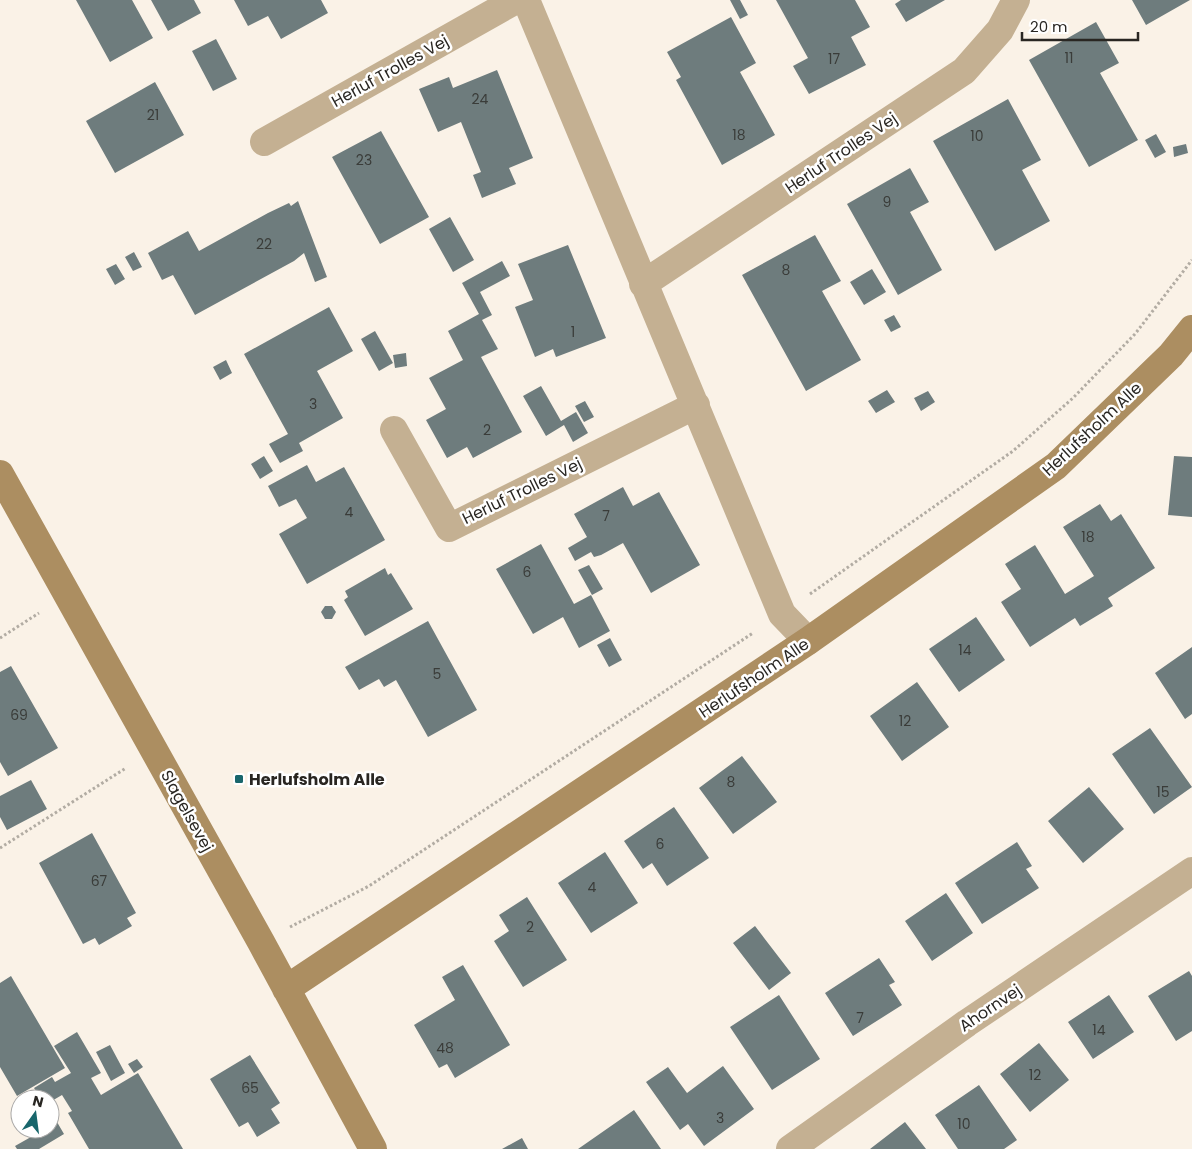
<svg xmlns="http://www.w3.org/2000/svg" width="1192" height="1149" font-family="Poppins,sans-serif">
	<rect width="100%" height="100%" fill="#faf2e7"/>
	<!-- building -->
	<path fill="#6e7c7d" d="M76,0H132L153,38L110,62Z
		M151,0H194L201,13L168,31Z
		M234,0H321L328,13L281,39L268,16L248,26Z
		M730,0H740L748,15L740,19Z
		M776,0H855L870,27L851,37L866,65L809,94L793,66L808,58Z
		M901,0H945L906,22L895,4Z
		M1132,0H1190L1146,25Z
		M731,17L756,63L740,72L775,135L722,165L676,80L681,77L667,52Z
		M1096,22L1119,63L1100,73L1138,140L1089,167L1029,60Z
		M216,39L237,79L213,91L192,51Z
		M497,70L533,158L509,168L516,184L482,198L473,175L481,172L461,122L438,132L419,89L449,77L453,88Z
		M155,82L184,135L115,173L86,121Z
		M1008,99L1041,160L1022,170L1050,221L995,251L933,141Z
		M381,131L429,217L380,244L332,157Z
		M1156,134L1166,152L1155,158L1145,140Z
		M1186,144L1188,153L1174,157L1173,147Z
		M910,168L929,202L910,212L942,270L898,295L847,204Z
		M298,201L327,277L315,282L304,253L294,261L195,315L173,275L162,280L148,253L188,231L199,251L268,213L289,203L291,206Z
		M450,217L474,260L453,272L429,229Z
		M815,235L841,281L822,291L861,360L806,391L742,275Z
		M568,245L606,338L556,357L553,349L535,357L515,307L533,300L518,264Z
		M134,252L142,267L133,271L125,257Z
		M502,261L510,276L480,292L492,315L482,320L498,349L481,357L522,432L473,458L467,447L447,458L426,420L446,409L429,378L463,360L448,331L479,314L462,283Z
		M116,264L125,279L115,285L106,269Z
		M872,269L886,292L864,305L850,282Z
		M329,307L353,351L317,371L343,418L299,443L303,451L280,463L269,444L288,434L244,354Z
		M894,315L901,327L891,332L884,320Z
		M375,331L393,363L379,371L361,339Z
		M406,353L407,366L395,368L393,355Z
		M226,360L232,373L220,380L213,367Z
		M541,386L561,421L576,412L588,433L573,442L564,425L546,436L523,396Z
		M887,390L895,402L876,413L868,401Z
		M928,391L935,402L921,411L914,398Z
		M585,401L594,417L584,422L575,406Z
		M264,456L273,471L260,479L251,464Z
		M1174,456L1192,457V517L1168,515Z
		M307,465L316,482L344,467L385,540L307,584L279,534L307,518L296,499L279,507L268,486Z
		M623,487L633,506L659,492L700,565L651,593L623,543L601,555L594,557L591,552L575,561L568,548L587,537L574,514Z
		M1100,504L1111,521L1121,514L1155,568L1108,598L1113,606L1080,626L1075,618L1030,647L1001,602L1021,589L1005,564L1035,545L1065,594L1094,576L1063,527Z
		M541,544L574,604L591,595L610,631L579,648L563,617L533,634L496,569Z
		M589,565L603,589L592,595L578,570Z
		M385,568L388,575L391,573L413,609L365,636L344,600L348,597L345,591Z
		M325,606H332L336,612L332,619H325L321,612Z
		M976,617L1005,660L959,692L929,649Z
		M428,621L477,710L428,737L396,680L384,687L379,679L359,690L345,667Z
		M610,638L622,660L609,667L597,645Z
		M1192,647V714L1185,719L1155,673Z
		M11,666L58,748L8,776L0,762V672Z
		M917,682L949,727L902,761L870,716Z
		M1150,728L1192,787L1154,814L1112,754Z
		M742,756L777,802L733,834L699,788Z
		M31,780L47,809L7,830L0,817V796Z
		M1089,787L1124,829L1083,863L1048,821Z
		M674,807L709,858L667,886L652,863L643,869L624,841Z
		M92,833L136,913L127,918L132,926L99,945L95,938L83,944L39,863Z
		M1017,842L1032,866L1026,869L1039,888L982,924L955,883Z
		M605,852L638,903L591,933L558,883Z
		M946,893L973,933L932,961L905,921Z
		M527,897L567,960L523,987L494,941L509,931L499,915Z
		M755,926L791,973L769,990L733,943Z
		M879,958L895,982L889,985L902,1005L853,1036L825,993Z
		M463,965L510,1045L455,1078L447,1064L439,1068L414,1025L455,1000L442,977Z
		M1189,971L1192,976V1031L1176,1041L1148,996Z
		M11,976L65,1068L17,1096L0,1067V983Z
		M779,995L820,1059L772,1090L730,1027Z
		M1109,995L1134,1032L1093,1059L1068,1022Z
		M77,1032L101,1073L91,1078L101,1095L138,1073L183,1149H89L68,1113L72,1111L62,1095L50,1102V1099H41L34,1088L52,1077L55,1082L71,1073L54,1046Z
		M1039,1043L1069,1080L1030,1112L1000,1074Z
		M110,1045L125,1073L111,1081L96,1052Z
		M250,1055L280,1103L271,1109L280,1123L257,1137L248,1122L239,1127L210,1079Z
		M137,1059L143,1067L134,1073L128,1064Z
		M723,1066L754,1109L704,1146L688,1124L680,1130L646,1082L668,1067L687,1093Z
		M979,1085L1017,1140L1004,1149H958L935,1115Z
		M634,1110L661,1149H578Z
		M57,1122L64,1134L39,1149H17L15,1146L45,1129H50V1126Z
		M905,1122L926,1149H870Z
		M522,1138L528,1149H502Z"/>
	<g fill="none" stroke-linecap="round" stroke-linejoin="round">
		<!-- path -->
		<path stroke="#b2aca3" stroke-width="3" stroke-dasharray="2.5 2.5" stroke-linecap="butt" d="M810,594L1013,451L1073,398L1135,334L1192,260
			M0,638L39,613
			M0,848L126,768
			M290,927L369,886L753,633"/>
		<!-- street -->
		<path stroke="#c4b092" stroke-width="28" d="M526,0L782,614L808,641
			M264,142L516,0
			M643,284L964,71L1000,30L1016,0
			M394,430L449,528L696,405
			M790,1149L967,1023L1192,871"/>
		<!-- secondary -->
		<path stroke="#ac8e61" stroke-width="28" d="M0,474L261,942L373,1149
			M286,989L808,641L1056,466L1171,355L1192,329"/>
	</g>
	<!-- markers -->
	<rect fill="#18666c" stroke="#fff" stroke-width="2" x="234" y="774" width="10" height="10" rx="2.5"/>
	<g text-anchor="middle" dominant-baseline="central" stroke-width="5" stroke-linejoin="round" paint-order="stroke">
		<!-- number labels -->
		<g font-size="14" fill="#3a3c39">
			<text x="1069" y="58">11</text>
			<text x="834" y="59">17</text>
			<text x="480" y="99">24</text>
			<text x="153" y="115">21</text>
			<text x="739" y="135">18</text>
			<text x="977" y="136">10</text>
			<text x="364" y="160">23</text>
			<text x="887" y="202">9</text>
			<text x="264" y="244">22</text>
			<text x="786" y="270">8</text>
			<text x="573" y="332">1</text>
			<text x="313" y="404">3</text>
			<text x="487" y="430">2</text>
			<text x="349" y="512">4</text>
			<text x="606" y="516">7</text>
			<text x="1088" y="537">18</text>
			<text x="527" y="572">6</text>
			<text x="965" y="650">14</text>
			<text x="437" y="674">5</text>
			<text x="19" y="715">69</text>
			<text x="905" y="721">12</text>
			<text x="731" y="782">8</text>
			<text x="1163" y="792">15</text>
			<text x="660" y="844">6</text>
			<text x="99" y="881">67</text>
			<text x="592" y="887">4</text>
			<text x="530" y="927">2</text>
			<text x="860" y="1018">7</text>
			<text x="1099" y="1030">14</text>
			<text x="445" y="1048">48</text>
			<text x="1035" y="1075">12</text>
			<text x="250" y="1088">65</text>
			<text x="720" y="1118">3</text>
			<text x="964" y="1124">10</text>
		</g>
		<!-- street labels -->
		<g font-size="16" fill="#292622" stroke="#fff">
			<text transform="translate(390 71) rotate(-29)">Herluf Trolles Vej</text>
			<text transform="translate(841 153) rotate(-34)">Herluf Trolles Vej</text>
			<text transform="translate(1092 429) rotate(-43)">Herlufsholm Alle</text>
			<text transform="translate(522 491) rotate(-26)">Herluf Trolles Vej</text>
			<text transform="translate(754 678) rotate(-34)">Herlufsholm Alle</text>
			<text transform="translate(187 811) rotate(61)">Slagelsevej</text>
			<text transform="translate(990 1008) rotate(-34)">Ahornvej</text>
		</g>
		<!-- poi labels -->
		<g font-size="16" font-weight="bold" fill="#292622" stroke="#fff" text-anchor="start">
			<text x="249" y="779">Herlufsholm Alle</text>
		</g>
	</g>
	<!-- north arrow -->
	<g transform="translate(35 1114) rotate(14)"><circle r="24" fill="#ffffff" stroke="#a9a8a7"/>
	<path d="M0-4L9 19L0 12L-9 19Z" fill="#18666c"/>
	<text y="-8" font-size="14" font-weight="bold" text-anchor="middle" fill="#292622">N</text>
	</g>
	<!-- scale -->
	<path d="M1022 32v8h116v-8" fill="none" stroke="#292622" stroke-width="2.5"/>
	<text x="1030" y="32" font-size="15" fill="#292622" stroke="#ffffff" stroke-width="4" paint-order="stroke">20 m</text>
</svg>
